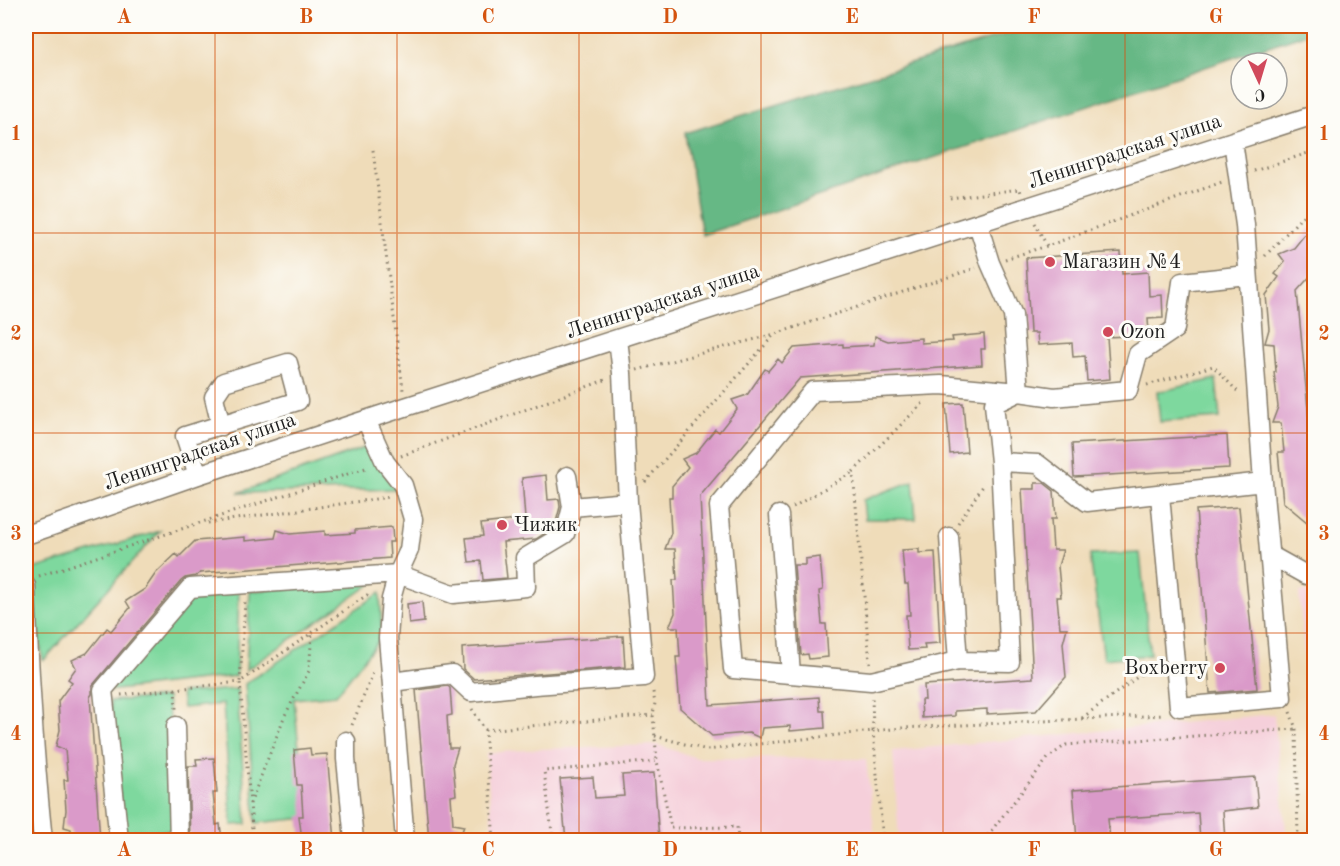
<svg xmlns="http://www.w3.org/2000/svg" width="1340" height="866" font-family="'Old Standard TT',serif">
	<rect width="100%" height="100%" fill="#fdfcf7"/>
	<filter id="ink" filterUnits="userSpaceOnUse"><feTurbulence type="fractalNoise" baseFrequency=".0167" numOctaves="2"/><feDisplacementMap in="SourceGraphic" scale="12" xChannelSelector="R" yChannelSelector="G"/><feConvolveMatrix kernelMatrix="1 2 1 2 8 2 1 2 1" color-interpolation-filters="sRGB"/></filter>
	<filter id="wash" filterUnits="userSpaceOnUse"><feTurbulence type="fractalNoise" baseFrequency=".008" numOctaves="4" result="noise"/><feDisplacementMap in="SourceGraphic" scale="24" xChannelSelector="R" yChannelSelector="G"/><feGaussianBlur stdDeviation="1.35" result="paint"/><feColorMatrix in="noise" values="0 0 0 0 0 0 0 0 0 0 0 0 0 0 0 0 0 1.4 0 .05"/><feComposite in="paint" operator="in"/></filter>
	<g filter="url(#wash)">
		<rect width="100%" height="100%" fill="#efdcb9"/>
		<!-- built -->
		<path fill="#f5cfda" d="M1314,591V770L1299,592Z
			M1274,714L1287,840H899L893,751Z
			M658,745L697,758L866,759L875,840H493L486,753L539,749Z"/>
		<!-- green -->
		<path fill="#7ed89e" stroke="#4d7a5d" stroke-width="1.5" d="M1216,379L1220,418L1160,422L1157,392Z
			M367,447L398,489L238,493Z
			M913,481L916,519H865L863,500Z
			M160,531L43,661L27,571Z
			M1140,553L1150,655L1104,659L1090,555Z
			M377,580L246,670L250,591Z
			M239,591L236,676L107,691L194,595Z
			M380,593L382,636L336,695L294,699L306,818L256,823L245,684Z
			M237,689L247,824L232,825L223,704L183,708L181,693Z
			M167,697L179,830L123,835L110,701Z"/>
		<!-- forest -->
		<path fill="#66b885" stroke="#416a50" stroke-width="1.5" d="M1033,26H1314V31L702,235L685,133Z"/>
		<g id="blocks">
			<!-- building -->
			<path fill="#da9ac9" d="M1314,223V272L1297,291L1314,475V528L1283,502L1278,452H1284L1281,423H1272L1278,407L1274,372H1276L1274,344L1265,343L1269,329L1266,295L1279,277L1275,274L1285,262L1279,254L1294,248Z
				M1121,252L1122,274L1148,272L1149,296L1162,295L1163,318L1148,319L1149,333L1147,335L1107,337L1110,379L1087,381L1085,356L1073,357L1072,343L1038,345L1037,333H1030L1026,258Z
				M984,334L985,349H981L982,365L800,378L700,496L710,705L819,697L820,711H824L825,728L790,731V726L762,728L760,738L749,733L712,736L680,708L676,657H680L678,627H669L675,613L673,580H677L675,549H665L671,533L669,497H672V486L688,467L682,459L696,453L715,429L719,432L737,409L732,400L747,395L765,369L768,371L778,359L782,363L794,348L843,344V347L874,345L875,336L888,341L921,338V343L953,341L952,337Z
				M963,403L967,452L950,454L946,404Z
				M1227,435L1229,468L1074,477L1072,444Z
				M546,475L548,500L559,499L560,507L556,522L548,523V531L536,539L503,542L507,578L483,580L481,561L469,562L466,538L483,536L481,524L525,519L522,478Z
				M1035,483H1044L1054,491L1056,519H1051L1053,550H1063L1058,566L1061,597H1057L1060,628H1067L1063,643L1066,677L1036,711L987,714V709L955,711V716L922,718L921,700H925L924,685L1033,678L1022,489H1035Z
				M1239,507L1257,689L1210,693L1196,510Z
				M392,527L393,542H389L390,558L200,573L196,576L185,578L181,581L92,686V694L90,697L100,840H72L71,829L64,827L66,810L64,780H68L65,750L56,746L60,730L58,701L72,682L68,679L76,668L72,660L87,653L107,628L111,631L130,608L126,601L145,589L156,573L176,554L179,557L195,541L245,537V541L275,538L277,530L290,534L325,531V535L355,533V530Z
				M919,549V553L935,552L940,643L924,644L925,649L908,650L906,615H910L908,584H905L902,550Z
				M820,557L823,590L819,591L822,624H826L828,657L809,659L808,654L801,655L794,565H805V559Z
				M422,602L424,622L409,624L407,604Z
				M623,636L625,667L474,679L463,669L462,648Z
				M448,686L450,688L452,715L447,716L449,748H458L453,764L456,795L451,796L453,824L464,826L459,840H429L416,690Z
				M310,748L311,755L327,754L335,840H302L299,816H303L301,785H297L294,750Z
				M214,758L217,793H213L216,825L220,824L222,840H190L188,766H197L196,759Z
				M654,773L659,840H566L560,779L593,777L595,798L624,796L622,775Z
				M1255,777L1258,807L1223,811L1225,840H1200L1198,813L1108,819L1110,840H1077L1073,790Z"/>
		</g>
	</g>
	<g filter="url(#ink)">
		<use href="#blocks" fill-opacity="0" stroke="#867c6a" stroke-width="1.5"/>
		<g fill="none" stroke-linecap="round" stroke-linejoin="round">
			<!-- minor casing -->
			<g stroke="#867c6a" stroke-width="21">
				<path id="minor" d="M978,224L990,263L1013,315L1019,392L941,385L813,391L719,506L733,669L871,681L958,661L1010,662L1000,462L994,404L1019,392L1054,397L1128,390L1138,354L1175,329L1182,282L1247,275
					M366,420L385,462L403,485L413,519L409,550L398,574L391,599L388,638L405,840
					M1000,462L1038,464L1087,502L1263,482L1245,225L1233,141
					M198,475L185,436L298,401L288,363L224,382L214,397L221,426
					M567,476L572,507
					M1160,495L1179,707L1282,698L1263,482
					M779,515L791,674
					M26,535L198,475L405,407L1314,115
					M949,537L958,661
					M1270,555L1306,575H1314
					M26,586C29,671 34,756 43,840
					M392,682L452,674L471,692L535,685L644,677L628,502
					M176,726L179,840
					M346,741V759L354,840
					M119,840L103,690L190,588L398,574L453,594L526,587L525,558L565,534L572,507L628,502L622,373L618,339"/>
			</g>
			<!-- path -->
			<path stroke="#867c6a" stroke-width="3" stroke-dasharray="1.5 4.5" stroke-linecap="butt" d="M373,150L403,390
				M1254,171L1314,151
				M950,198L1020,189L1021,193
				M1035,223L1047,246
				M1265,256L1314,204
				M1005,259L1047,246L1222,182
				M637,370L775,334L976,268
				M1147,385L1213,366L1239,393
				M401,456L605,380
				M645,482L773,336
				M793,507L853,472
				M208,523L389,497
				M958,523L983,486
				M39,576L369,467
				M870,663L853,472L923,403
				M175,689L176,709
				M653,692L655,703L653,715L657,761L671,828L737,827L738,840
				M121,695L240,682L245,601
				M472,709L485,730L494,840
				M1290,712L1296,729L1298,840
				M1082,718L1159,661
				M352,725L373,673
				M485,730L653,715
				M655,736L707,750L873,731L872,697
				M250,804L285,715L309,671L312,633
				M253,840L240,682L370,593
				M553,840L544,771L657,761
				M883,840L873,731L902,728L1164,715
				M984,840L1049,757L1066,745L1296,729"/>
			<!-- minor -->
			<use href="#minor" stroke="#fff" stroke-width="18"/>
		</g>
	</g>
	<!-- grid -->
	<path fill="none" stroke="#d4530e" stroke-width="1.5" stroke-opacity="0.55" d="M215,26V840M397,26V840M579,26V840M761,26V840M943,26V840M1125,26V840M26,233H1314M26,433H1314M26,633H1314"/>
	<!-- markers -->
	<g fill="#d1495b" stroke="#fdfcf7" stroke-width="2">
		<circle cx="1050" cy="262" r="6"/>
		<circle cx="1108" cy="332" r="6"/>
		<circle cx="502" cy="525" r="6"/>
		<circle cx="1220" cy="668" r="6"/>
	</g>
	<g text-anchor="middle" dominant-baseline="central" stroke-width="6" stroke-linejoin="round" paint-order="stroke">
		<!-- street labels -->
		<g font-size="21" fill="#1c1c1c" stroke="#fdfcf7">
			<text transform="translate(1125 152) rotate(-18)">Ленинградская улица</text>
			<text transform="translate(663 302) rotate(-18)">Ленинградская улица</text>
			<text transform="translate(200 452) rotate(-19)">Ленинградская улица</text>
		</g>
		<!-- poi labels -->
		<g font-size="21" fill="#1c1c1c" stroke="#fdfcf7" text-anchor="start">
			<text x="1062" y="262">Магазин №4</text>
			<text x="1120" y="332">Ozon</text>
			<text x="514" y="525">Чижик</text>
			<text x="1208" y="668" text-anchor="end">Boxberry</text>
		</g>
	</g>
	<!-- margin -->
	<rect width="1340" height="866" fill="none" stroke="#fdfcf7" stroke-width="66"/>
	<!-- north arrow -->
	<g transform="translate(1259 81) rotate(176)"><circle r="28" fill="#fdfcf7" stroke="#a3a29f" stroke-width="1.5"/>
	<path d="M0-4.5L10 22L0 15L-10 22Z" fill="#d1495b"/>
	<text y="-9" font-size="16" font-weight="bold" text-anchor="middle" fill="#1c1c1c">С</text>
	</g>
	<rect x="33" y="33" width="1274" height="800" fill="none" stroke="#d4530e" stroke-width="2"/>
	<g font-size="20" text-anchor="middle" font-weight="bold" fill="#d4530e">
		<text x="124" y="23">A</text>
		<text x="306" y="23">B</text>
		<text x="488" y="23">C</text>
		<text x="670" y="23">D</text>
		<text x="852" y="23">E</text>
		<text x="1034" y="23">F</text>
		<text x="1216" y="23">G</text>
		<text x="16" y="140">1</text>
		<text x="1324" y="140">1</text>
		<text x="16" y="340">2</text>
		<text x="1324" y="340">2</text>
		<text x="16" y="540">3</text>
		<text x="1324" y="540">3</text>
		<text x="16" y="740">4</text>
		<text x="1324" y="740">4</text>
		<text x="124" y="856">A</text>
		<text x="306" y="856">B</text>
		<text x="488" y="856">C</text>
		<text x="670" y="856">D</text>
		<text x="852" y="856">E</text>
		<text x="1034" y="856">F</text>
		<text x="1216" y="856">G</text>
	</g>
</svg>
